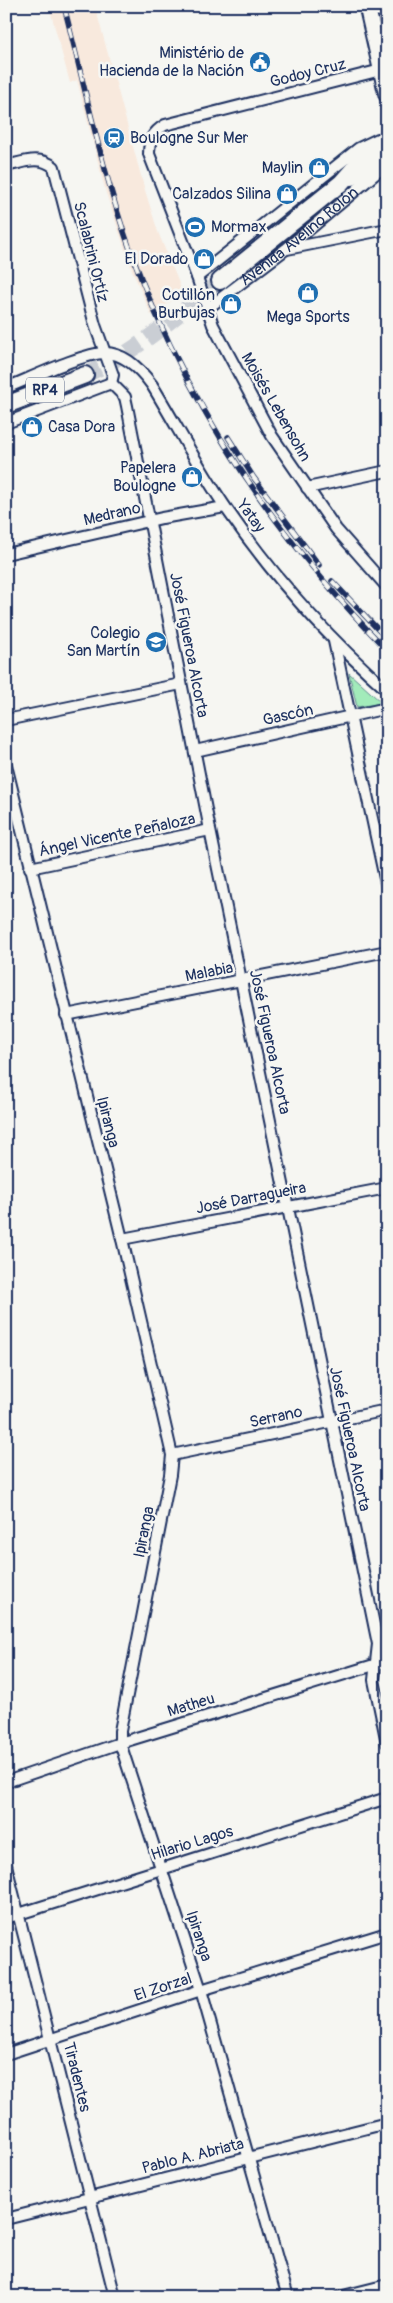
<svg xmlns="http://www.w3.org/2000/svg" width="393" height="2303" font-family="Pangolin,sans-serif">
	<rect width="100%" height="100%" fill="#f6f6f2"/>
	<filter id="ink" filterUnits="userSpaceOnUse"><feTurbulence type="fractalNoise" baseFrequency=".02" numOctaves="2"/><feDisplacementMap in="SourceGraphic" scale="10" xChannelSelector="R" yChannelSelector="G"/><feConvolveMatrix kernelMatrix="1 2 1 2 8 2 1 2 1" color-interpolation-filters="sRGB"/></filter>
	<g filter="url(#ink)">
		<!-- built -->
		<path fill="#f8e9dd" d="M49,6H95L144,187L158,232L183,293L151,315L132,270L106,193L77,80L70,83Z"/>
		<!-- green -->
		<path fill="#a2ebba" stroke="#5e8d8c" d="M349,673L382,703L357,707Z"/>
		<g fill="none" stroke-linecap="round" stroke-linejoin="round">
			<!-- primary-tunnel -->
			<path stroke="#caced4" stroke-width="16" stroke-dasharray="16 8" stroke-linecap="butt" d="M85,375C136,353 177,315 220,281"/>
			<!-- street casing -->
			<g stroke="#1b2f5e" stroke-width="14">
				<g id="street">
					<path d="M381,70L165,125C153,132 149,140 149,154L197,277L213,325L272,436L336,529L387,587"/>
					<path d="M6,166C24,162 39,155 54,167L95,325L113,375L111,383"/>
					<path d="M287,249L387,229"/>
					<path d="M197,277L359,148L378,139"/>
					<path id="s1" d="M208,308L286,249L380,170L385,164"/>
					<path d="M111,383L125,397L127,406L210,830L378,1644L374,1680L387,1743"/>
					<path d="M6,388C29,379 83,353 105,353C125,353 141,370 152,385C177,426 199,469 226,508C272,575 326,636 387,690"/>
					<path d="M6,423L111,383"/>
					<path d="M307,488L387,471"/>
					<path d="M6,554L162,518L225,507"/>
					<path d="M334,641L387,888"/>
					<path d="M6,720L181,684"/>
					<path d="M195,751L387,708"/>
					<path d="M6,765L122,1239L172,1455L170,1475L120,1731V1743L201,1990L288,2297"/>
					<path d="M30,868L210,830"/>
					<path d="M66,1015L387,951"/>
					<path d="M122,1239L387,1188"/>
					<path d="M172,1455L387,1410"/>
					<path d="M6,1782L120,1743L387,1661"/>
					<path d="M6,1865L115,2297"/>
					<path d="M6,1918L387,1798"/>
					<path d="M6,2054L201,1990L387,1933"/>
					<path d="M6,2219L387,2123"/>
					<path d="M339,2297L387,2285"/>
				</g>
			</g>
			<!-- secondary casing -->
			<g stroke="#1b2f5e" stroke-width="19">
				<path id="secondary" d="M367,6L387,95"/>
			</g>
			<!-- primary casing -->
			<g stroke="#1b2f5e" stroke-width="20">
				<path id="primary" d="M352,177L372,166L387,153
					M220,281L341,183L364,157L387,138
					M6,405L85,375"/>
			</g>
			<!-- street -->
			<use href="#street" stroke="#f6f6f2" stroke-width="10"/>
			<!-- secondary -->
			<use href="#secondary" stroke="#f6f6f2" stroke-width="15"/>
			<!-- primary -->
			<use href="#primary" stroke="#f6f6f2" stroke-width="16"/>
			<!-- rail casing -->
			<g stroke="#1b2f5e" stroke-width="5.5">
				<path id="rail" d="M64,6C83,80 99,156 123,229C177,389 269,530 387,650
					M228,437L254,478L319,565
					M332,581L387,639"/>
			</g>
			<!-- rail -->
			<use href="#rail" stroke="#f6f6f2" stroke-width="4" stroke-dasharray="11" stroke-linecap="butt"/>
		</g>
	</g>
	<!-- icons -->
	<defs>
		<g id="civic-disc" transform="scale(1.125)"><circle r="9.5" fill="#1f6fb2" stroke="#f6f6f2"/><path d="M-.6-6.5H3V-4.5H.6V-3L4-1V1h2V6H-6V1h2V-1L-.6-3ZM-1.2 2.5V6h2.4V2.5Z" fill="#fff"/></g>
		<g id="station-disc" transform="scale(1.125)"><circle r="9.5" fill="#1f6fb2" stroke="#f6f6f2"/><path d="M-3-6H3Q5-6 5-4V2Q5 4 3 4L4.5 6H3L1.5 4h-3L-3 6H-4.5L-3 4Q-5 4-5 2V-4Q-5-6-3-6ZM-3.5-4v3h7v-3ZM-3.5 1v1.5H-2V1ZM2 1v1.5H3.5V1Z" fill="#fff"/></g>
		<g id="shop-disc" transform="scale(1.125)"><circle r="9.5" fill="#1f6fb2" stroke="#f6f6f2"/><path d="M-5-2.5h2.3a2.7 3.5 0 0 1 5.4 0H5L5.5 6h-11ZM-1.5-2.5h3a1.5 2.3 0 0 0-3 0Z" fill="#fff"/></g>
		<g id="stadium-disc" transform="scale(1.125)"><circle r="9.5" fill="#1f6fb2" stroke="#f6f6f2"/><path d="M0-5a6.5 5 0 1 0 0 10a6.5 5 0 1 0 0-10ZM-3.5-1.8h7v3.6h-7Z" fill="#fff"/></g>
		<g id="school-disc" transform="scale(1.125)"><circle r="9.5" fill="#1f6fb2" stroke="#f6f6f2"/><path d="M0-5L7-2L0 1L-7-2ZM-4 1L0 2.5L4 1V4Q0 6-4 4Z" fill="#fff"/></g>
	</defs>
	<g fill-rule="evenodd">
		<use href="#civic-disc" x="260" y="62"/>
		<use href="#station-disc" x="114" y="138"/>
		<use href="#shop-disc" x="319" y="168"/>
		<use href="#shop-disc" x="287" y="194"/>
		<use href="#stadium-disc" x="195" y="227"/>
		<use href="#shop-disc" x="204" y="259"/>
		<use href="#shop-disc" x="308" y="293"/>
		<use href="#shop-disc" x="231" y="304"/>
		<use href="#shop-disc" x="32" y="427"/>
		<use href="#shop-disc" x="192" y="477"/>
		<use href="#school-disc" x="156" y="642"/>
	</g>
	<g text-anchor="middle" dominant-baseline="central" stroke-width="5" stroke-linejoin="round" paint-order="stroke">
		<!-- shield labels -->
		<rect fill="#f6f6f2" stroke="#5d6b8a" stroke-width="1" x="26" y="377.5" width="38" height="25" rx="4"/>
		<g font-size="15" font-weight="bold" fill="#1b2f5e">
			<text x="45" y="390">RP4</text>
		</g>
		<!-- poi labels -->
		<g font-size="16" fill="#1b2f5e" stroke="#f6f6f2" text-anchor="end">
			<text x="244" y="53">Ministério de<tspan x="244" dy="18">Hacienda de la Nación</tspan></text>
			<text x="130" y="138" text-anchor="start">Boulogne Sur Mer</text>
			<text x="303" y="168">Maylin</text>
			<text x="271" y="194">Calzados Silina</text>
			<text x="211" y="227" text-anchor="start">Mormax</text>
			<text x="188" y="259">El Dorado</text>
			<text x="215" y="295">Cotillón<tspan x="215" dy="18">Burbujas</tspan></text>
			<text x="308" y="317" text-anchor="middle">Mega Sports</text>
			<text x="48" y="427" text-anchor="start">Casa Dora</text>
			<text x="176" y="468">Papelera<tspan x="176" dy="18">Boulogne</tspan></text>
			<text x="140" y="633">Colegio<tspan x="140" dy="18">San Martín</tspan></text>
		</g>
		<!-- street labels -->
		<g font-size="16" fill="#1b2f5e" stroke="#f6f6f2">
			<text transform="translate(308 73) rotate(-14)">Godoy Cruz</text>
			<text stroke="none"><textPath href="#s1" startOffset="116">Avenida Avelino Rolón</textPath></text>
			<text transform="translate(91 252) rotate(76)">Scalabrini Ortíz</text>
			<text transform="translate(276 407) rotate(60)">Moisés Lebensohn</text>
			<text transform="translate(112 514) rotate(-13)">Medrano</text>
			<text transform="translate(251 516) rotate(54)">Yatay</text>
			<text transform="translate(189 645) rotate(79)">José Figueroa Alcorta</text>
			<text transform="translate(288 715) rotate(-13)">Gascón</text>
			<text transform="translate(117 835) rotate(-12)">Ángel Vicente Peñaloza</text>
			<text transform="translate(209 972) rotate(-11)">Malabia</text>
			<text transform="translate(270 1042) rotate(78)">José Figueroa Alcorta</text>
			<text transform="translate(108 1122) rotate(76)">Ipiranga</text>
			<text transform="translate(251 1198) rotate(-11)">José Darragueira</text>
			<text transform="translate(276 1417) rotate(-12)">Serrano</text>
			<text transform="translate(350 1439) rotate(78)">José Figueroa Alcorta</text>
			<text transform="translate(144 1532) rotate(-79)">Ipiranga</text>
			<text transform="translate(191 1705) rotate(-17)">Matheu</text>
			<text transform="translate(192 1843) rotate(-17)">Hilario Lagos</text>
			<text transform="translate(199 1936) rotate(72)">Ipiranga</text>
			<text transform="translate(163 1987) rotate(-18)">El Zorzal</text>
			<text transform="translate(77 2077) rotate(76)">Tiradentes</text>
			<text transform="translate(193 2156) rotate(-14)">Pablo A. Abriata</text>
		</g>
	</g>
	<!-- margin -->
	<rect width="393" height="2303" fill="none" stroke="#f6f6f2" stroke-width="25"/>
	<rect x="12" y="12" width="368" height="2278" fill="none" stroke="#1b2f5e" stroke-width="2" filter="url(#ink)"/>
</svg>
